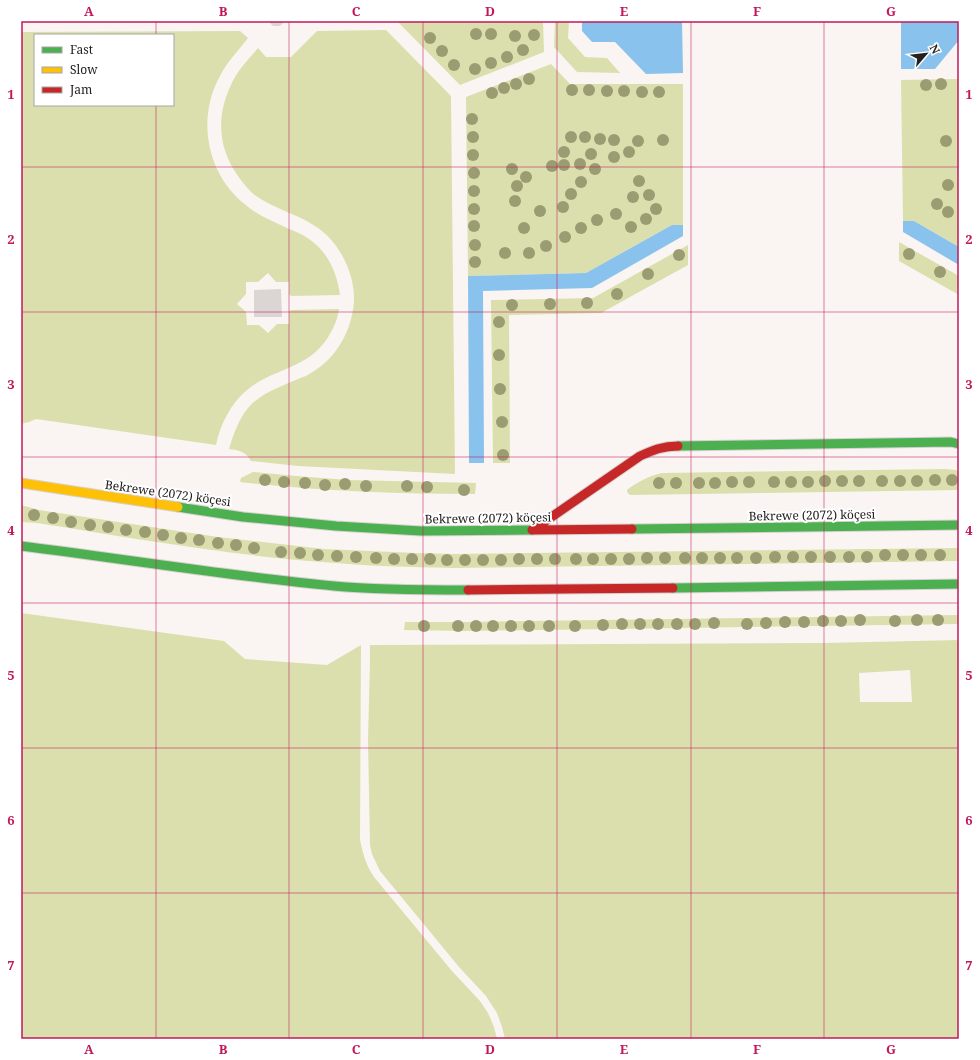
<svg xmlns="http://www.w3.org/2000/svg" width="980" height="1060" font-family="'Noto Serif',serif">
	<rect width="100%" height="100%" fill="#faf5f2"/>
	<!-- green -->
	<path fill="#dbdfad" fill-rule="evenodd" d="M397,21H543L544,52L460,85Z
		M555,21H569L568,38L585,57L607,58L620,73L577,72L554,47Z
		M386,30L451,96L455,474L298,466L251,461C246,452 239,450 229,449C233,435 239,419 248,408C261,393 280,387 298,379C302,377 307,376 311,373C337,358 352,330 354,301C355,273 339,241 315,226C297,214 275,209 256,196C249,191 243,183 238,176C218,148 216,116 231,85C237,71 248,60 258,48L266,57H291L317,31Z
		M240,31L248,38C238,51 226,63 219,78C196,121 208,177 247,206C259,216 273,221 287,228C294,231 302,234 309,239C328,252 337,273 340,295L291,296L289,294V282H276L268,273L258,282H246V294L237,304L246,312L247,325H259L268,333L277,324H289V312L291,310L339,309C338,317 335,325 331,332C311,370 276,366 247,390C231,403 220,425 216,445L36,419L29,422L21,424V32ZM35,35H173V105H35Z
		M551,64L570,84H683V225H672L586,273L468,276L466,97Z
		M959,79V247L914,221H903L901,80Z
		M899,242L959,276V295L899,261Z
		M688,245V265L601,313L509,315L510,463H493L491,300L593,298Z
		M946,469L956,470L959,472V490L630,495L627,492V490C637,482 649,476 662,473Z
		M253,472L296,476L348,480L476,483L475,494C397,494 318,491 240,482L241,478Z
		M21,505L39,510L218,537L324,549L416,553L454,554L959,548V561L453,568C410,567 366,566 323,562C227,555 132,538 37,523L21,522Z
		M21,613L224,641L245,659L327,665L361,645L360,840C363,854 366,865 374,877L452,971L480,1001L488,1013L494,1027L497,1039H21Z
		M959,615V624L464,631L404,630L405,622H463Z
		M959,640V1039H505L502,1027L497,1013L486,996L459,967L380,871L372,854L370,845L368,740L370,661V645L825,643ZM910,670L912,702H860L859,673Z"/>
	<!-- water -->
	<path fill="#89c2ec" d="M582,21H682L683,73L646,74L615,42H592L582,31Z
		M901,21H959V40L935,69H901Z
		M903,221H914L959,247V265L903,232Z
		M672,225H683V236L592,288L483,291L484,463H469L468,276L586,273Z"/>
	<!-- building -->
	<path fill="#dbd6d4" d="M268,21H285L280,26H273Z
		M281,289L282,317H254V290Z"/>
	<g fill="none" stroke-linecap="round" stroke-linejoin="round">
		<!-- fast casing -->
		<g stroke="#d5d1ce" stroke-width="11">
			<path id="fast" d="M678,446L951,442L959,444
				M178,507L243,517L336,526L421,531L532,530
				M632,529L959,525
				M21,546C125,559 229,576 334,586C378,590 423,590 468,590
				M673,588L959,584"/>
		</g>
		<!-- slow casing -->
		<g stroke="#d5d1ce" stroke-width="11">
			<path id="slow" d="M21,483L178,507"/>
		</g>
		<!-- jam casing -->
		<g stroke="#d5d1ce" stroke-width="11">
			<path id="jam" d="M534,529L640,456C653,450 663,446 678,446
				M532,530L632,529
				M468,590L673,588"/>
		</g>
		<!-- fast -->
		<use href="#fast" stroke="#4caf50" stroke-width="9"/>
		<!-- slow -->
		<use href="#slow" stroke="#ffc107" stroke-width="9"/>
		<!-- jam -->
		<use href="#jam" stroke="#c62828" stroke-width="9"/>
	</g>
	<!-- trees -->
	<g fill="#9b9c72">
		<circle cx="476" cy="34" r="6"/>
		<circle cx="491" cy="34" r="6"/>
		<circle cx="534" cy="35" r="6"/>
		<circle cx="515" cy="36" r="6"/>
		<circle cx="430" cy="38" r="6"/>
		<circle cx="523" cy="50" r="6"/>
		<circle cx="442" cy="51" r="6"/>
		<circle cx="507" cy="57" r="6"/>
		<circle cx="491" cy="63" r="6"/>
		<circle cx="454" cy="65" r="6"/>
		<circle cx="475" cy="69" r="6"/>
		<circle cx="529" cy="79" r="6"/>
		<circle cx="516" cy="84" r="6"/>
		<circle cx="941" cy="84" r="6"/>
		<circle cx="926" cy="85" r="6"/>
		<circle cx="504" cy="88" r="6"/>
		<circle cx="572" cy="90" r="6"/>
		<circle cx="589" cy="90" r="6"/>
		<circle cx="607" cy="91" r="6"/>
		<circle cx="624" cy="91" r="6"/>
		<circle cx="642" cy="92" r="6"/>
		<circle cx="659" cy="92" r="6"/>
		<circle cx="492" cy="93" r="6"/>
		<circle cx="472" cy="119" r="6"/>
		<circle cx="473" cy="137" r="6"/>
		<circle cx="571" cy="137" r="6"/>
		<circle cx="585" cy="137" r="6"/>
		<circle cx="600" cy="139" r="6"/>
		<circle cx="614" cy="140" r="6"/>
		<circle cx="663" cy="140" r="6"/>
		<circle cx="638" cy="141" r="6"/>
		<circle cx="946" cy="141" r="6"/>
		<circle cx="564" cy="152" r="6"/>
		<circle cx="629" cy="152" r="6"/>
		<circle cx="591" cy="154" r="6"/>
		<circle cx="473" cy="155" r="6"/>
		<circle cx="614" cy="157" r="6"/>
		<circle cx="580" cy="164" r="6"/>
		<circle cx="564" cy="165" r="6"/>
		<circle cx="552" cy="166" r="6"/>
		<circle cx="512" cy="169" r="6"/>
		<circle cx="595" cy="169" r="6"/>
		<circle cx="474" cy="173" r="6"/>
		<circle cx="526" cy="177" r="6"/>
		<circle cx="639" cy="181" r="6"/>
		<circle cx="581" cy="182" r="6"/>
		<circle cx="948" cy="185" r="6"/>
		<circle cx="517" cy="186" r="6"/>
		<circle cx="474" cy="191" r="6"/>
		<circle cx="571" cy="194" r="6"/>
		<circle cx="649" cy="195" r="6"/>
		<circle cx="633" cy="197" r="6"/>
		<circle cx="515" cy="201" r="6"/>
		<circle cx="937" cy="204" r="6"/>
		<circle cx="563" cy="207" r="6"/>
		<circle cx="474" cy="209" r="6"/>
		<circle cx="656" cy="209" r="6"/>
		<circle cx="540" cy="211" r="6"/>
		<circle cx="948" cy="212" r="6"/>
		<circle cx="616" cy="214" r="6"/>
		<circle cx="646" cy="219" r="6"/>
		<circle cx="597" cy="220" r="6"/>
		<circle cx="474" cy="226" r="6"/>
		<circle cx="631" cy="227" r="6"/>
		<circle cx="524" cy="228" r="6"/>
		<circle cx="581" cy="228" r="6"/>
		<circle cx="565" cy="237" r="6"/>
		<circle cx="475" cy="245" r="6"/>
		<circle cx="546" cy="246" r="6"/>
		<circle cx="505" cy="253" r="6"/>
		<circle cx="529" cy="253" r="6"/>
		<circle cx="909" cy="254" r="6"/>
		<circle cx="679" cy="255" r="6"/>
		<circle cx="475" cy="262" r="6"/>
		<circle cx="940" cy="272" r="6"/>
		<circle cx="648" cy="274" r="6"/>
		<circle cx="617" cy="294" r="6"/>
		<circle cx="587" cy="303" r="6"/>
		<circle cx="550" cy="304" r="6"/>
		<circle cx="512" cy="305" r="6"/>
		<circle cx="499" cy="322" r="6"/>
		<circle cx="499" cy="355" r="6"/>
		<circle cx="500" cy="389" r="6"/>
		<circle cx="502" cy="422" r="6"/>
		<circle cx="503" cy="455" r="6"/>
		<circle cx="265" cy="480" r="6"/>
		<circle cx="935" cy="480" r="6"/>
		<circle cx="952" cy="480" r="6"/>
		<circle cx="825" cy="481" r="6"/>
		<circle cx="842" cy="481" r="6"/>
		<circle cx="859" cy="481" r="6"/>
		<circle cx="882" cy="481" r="6"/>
		<circle cx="900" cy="481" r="6"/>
		<circle cx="917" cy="481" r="6"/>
		<circle cx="284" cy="482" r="6"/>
		<circle cx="732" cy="482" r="6"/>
		<circle cx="749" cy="482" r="6"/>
		<circle cx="774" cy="482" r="6"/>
		<circle cx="791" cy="482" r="6"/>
		<circle cx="808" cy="482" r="6"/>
		<circle cx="305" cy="483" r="6"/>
		<circle cx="659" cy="483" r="6"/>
		<circle cx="676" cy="483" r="6"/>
		<circle cx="699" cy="483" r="6"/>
		<circle cx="715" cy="483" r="6"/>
		<circle cx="345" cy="484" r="6"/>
		<circle cx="325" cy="485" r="6"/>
		<circle cx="366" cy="486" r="6"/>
		<circle cx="407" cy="486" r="6"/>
		<circle cx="427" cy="487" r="6"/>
		<circle cx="464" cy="490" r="6"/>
		<circle cx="34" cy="515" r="6"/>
		<circle cx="53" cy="518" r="6"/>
		<circle cx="71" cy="522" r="6"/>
		<circle cx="90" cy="525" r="6"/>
		<circle cx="108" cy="527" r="6"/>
		<circle cx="126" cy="530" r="6"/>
		<circle cx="145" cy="532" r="6"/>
		<circle cx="163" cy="535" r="6"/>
		<circle cx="181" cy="538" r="6"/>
		<circle cx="199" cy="540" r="6"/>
		<circle cx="218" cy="543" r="6"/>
		<circle cx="236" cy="545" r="6"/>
		<circle cx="254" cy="548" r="6"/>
		<circle cx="281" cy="552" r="6"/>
		<circle cx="300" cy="553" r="6"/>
		<circle cx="318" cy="555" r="6"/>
		<circle cx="885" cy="555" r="6"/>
		<circle cx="903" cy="555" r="6"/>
		<circle cx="921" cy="555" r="6"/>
		<circle cx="940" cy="555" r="6"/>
		<circle cx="337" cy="556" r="6"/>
		<circle cx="356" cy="557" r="6"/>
		<circle cx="775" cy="557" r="6"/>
		<circle cx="793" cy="557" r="6"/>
		<circle cx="811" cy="557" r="6"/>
		<circle cx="830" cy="557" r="6"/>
		<circle cx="849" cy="557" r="6"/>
		<circle cx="867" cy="557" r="6"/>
		<circle cx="376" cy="558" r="6"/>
		<circle cx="647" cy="558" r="6"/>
		<circle cx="665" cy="558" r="6"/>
		<circle cx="685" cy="558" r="6"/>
		<circle cx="702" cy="558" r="6"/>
		<circle cx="720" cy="558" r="6"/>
		<circle cx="737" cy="558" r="6"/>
		<circle cx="756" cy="558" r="6"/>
		<circle cx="394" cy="559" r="6"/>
		<circle cx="412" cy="559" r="6"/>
		<circle cx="430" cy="559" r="6"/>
		<circle cx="519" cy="559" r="6"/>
		<circle cx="537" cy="559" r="6"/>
		<circle cx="555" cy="559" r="6"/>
		<circle cx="576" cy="559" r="6"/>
		<circle cx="593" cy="559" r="6"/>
		<circle cx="611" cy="559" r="6"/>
		<circle cx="629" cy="559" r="6"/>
		<circle cx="447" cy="560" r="6"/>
		<circle cx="465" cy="560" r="6"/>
		<circle cx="483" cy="560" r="6"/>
		<circle cx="501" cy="560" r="6"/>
		<circle cx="860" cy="620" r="6"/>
		<circle cx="917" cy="620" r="6"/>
		<circle cx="938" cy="620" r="6"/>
		<circle cx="823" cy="621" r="6"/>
		<circle cx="841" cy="621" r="6"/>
		<circle cx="895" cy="621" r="6"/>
		<circle cx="785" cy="622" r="6"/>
		<circle cx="804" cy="622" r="6"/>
		<circle cx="714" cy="623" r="6"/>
		<circle cx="766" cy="623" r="6"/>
		<circle cx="622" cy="624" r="6"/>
		<circle cx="640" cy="624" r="6"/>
		<circle cx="658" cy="624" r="6"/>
		<circle cx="677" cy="624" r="6"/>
		<circle cx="695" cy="624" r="6"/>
		<circle cx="747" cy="624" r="6"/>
		<circle cx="603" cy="625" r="6"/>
		<circle cx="424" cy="626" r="6"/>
		<circle cx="458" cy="626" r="6"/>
		<circle cx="476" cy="626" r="6"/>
		<circle cx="493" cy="626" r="6"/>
		<circle cx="511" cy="626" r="6"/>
		<circle cx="529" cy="626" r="6"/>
		<circle cx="549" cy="626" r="6"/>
		<circle cx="575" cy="626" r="6"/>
	</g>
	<!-- grid -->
	<path fill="none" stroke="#c2185b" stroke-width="1" stroke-opacity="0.55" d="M156,21V35M289,21V1039M423,21V1039M557,21V1039M691,21V1039M824,21V1039M156,105V1039M21,167H959M21,312H959M21,457H959M21,603H959M21,748H959M21,893H959"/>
	<g text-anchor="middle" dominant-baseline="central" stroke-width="4" stroke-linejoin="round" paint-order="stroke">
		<!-- street labels -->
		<g font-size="12" fill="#24201e" stroke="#fff">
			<text transform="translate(168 493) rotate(8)">Bekrewe (2072) köçesi</text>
			<text transform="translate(812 515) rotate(-1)">Bekrewe (2072) köçesi</text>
			<text transform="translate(488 518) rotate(-1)">Bekrewe (2072) köçesi</text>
		</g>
	</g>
	<!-- border -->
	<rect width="980" height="1060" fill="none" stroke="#ffffff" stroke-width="44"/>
	<!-- legend -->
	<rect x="34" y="34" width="140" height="72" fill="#ffffff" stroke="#a7a6a5"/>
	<rect x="42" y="47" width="20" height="6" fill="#4caf50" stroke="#a7a6a5"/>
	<text x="70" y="54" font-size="12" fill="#24201e">Fast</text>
	<rect x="42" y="67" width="20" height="6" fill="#ffc107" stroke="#a7a6a5"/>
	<text x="70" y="74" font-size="12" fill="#24201e">Slow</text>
	<rect x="42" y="87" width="20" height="6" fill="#c62828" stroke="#a7a6a5"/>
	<text x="70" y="94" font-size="12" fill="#24201e">Jam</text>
	<!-- north arrow -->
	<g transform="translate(926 54) rotate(62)" stroke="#ffffff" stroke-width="3" paint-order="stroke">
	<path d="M0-3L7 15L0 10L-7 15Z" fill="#24201e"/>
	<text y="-6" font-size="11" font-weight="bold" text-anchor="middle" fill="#24201e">N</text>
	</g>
	<rect x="22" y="22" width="936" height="1016" fill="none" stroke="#c2185b" stroke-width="1.5"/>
	<g font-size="13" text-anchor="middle" font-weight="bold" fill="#c2185b">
		<text x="89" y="16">A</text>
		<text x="223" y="16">B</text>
		<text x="356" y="16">C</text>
		<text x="490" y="16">D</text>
		<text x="624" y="16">E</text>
		<text x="757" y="16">F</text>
		<text x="891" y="16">G</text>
		<text x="11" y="99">1</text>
		<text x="969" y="99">1</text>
		<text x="11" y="244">2</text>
		<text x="969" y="244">2</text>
		<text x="11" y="389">3</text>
		<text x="969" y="389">3</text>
		<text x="11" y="535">4</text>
		<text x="969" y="535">4</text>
		<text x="11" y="680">5</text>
		<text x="969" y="680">5</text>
		<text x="11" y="825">6</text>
		<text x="969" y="825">6</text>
		<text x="11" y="970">7</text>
		<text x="969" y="970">7</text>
		<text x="89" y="1054">A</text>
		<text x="223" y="1054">B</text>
		<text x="356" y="1054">C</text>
		<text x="490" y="1054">D</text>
		<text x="624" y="1054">E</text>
		<text x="757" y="1054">F</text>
		<text x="891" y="1054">G</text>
	</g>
</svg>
